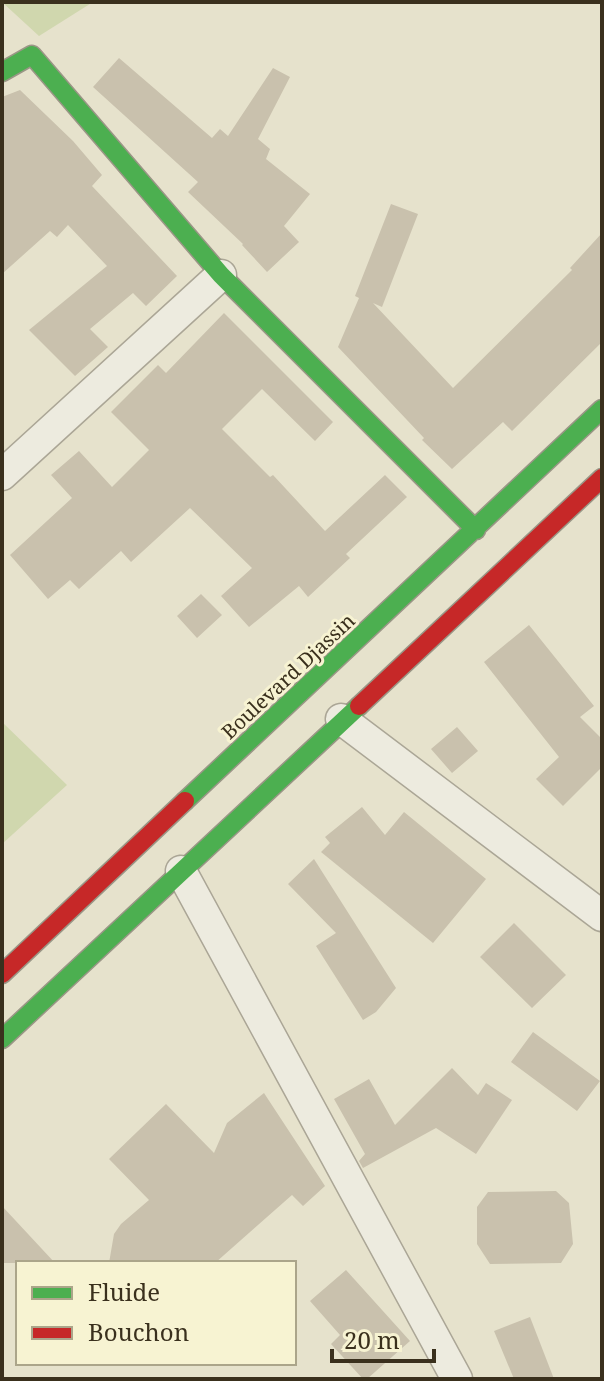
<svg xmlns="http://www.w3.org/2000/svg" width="604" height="1381" font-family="'Noto Serif',serif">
	<rect width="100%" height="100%" fill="#e6e2cc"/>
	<!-- green -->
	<path fill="#d0d7ae" d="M2,2H93L39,36Z
		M2,722L67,785L2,844Z"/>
	<!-- building -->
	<path fill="#c9c1ad" d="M119,58L212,138L220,129L228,136L273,68L290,77L258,139L270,149L266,159L310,194L284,226L299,242L267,272L242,245L243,244L188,192L198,182L93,87Z
		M20,90L73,141L102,175L92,186L177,276L146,306L133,293L90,329L108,347L75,376L29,330L107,266L68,225L57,237L50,231L2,274V97Z
		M391,204L418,214L382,307L373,303L453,388L572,270L570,268L602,233V342L512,431L503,422L452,469L422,440L424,438L338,347L359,298L355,296Z
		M224,313L333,422L315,441L262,389L222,429L270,477L273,475L325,531L385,475L407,497L346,554L350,558L308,597L299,586L249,627L221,596L252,568L190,508L131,562L121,551L79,589L70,580L48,599L10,555L72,498L51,475L79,451L112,487L149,450L111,412L158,365L166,373Z
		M201,594L222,615L197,638L177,616Z
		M529,625L594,706L580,717L602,739V767L563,806L536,779L559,757L484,662Z
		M457,727L478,751L452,773L431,749Z
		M362,807L385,835L404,812L486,879L433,943L321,852L330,843L325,837Z
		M314,859L396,988L376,1012L363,1020L316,946L336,933L288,884Z
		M514,923L566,975L532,1008L480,957Z
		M533,1032L600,1081L577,1111L511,1062Z
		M452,1068L478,1095L486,1083L512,1100L476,1154L436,1128L363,1168L359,1161L365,1154L334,1099L369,1079L395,1125Z
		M264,1093L325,1186L303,1206L292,1195L215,1263H109L114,1234L121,1224L149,1200L109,1159L166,1104L214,1153L227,1123Z
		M556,1191L569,1203L573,1244L561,1263L490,1264L477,1244V1207L488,1192Z
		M2,1206L55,1263H2Z
		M346,1270L410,1341L367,1379H363L331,1344L340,1335L310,1301Z
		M530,1317L554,1379H514L494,1331Z"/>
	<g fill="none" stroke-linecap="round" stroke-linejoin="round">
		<!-- street casing -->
		<g stroke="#aba696" stroke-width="33">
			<path id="street" d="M2,475L221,275
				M341,719L602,916
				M181,871L457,1379"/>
		</g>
		<!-- fast casing -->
		<g stroke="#9a9686" stroke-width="21">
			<path id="fast" d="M2,72L32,55L221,275L476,530
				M185,801L602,409
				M2,1039L359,706"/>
		</g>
		<!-- jam casing -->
		<g stroke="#9a9686" stroke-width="21">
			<path id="jam" d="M359,706L602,478
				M2,974L185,801"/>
		</g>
		<!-- street -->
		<use href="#street" stroke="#edebdf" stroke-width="30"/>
		<!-- fast -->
		<use href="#fast" stroke="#4caf50" stroke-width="18"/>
		<!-- jam -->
		<use href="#jam" stroke="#c62828" stroke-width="18"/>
	</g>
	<g text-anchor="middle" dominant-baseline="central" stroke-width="6" stroke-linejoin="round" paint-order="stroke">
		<!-- street labels -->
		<g font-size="20" fill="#3a301d" stroke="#f7f3d2">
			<text transform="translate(288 676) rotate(-43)">Boulevard Djassin</text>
		</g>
	</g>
	<!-- border -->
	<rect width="604" height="1381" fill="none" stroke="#3a301d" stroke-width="8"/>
	<!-- legend -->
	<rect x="16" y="1261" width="280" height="104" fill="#f7f3d2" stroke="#aba58a" stroke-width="2"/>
	<rect x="32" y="1287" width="40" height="12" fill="#4caf50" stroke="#aba58a" stroke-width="2"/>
	<text x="88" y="1301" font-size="24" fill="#3a301d">Fluide</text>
	<rect x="32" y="1327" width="40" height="12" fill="#c62828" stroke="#aba58a" stroke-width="2"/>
	<text x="88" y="1341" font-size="24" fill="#3a301d">Bouchon</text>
	<!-- scale -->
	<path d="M332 1349v12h102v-12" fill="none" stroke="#3a301d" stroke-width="4"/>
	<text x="344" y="1349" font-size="24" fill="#3a301d" stroke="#f7f3d2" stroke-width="6" paint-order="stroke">20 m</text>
</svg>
